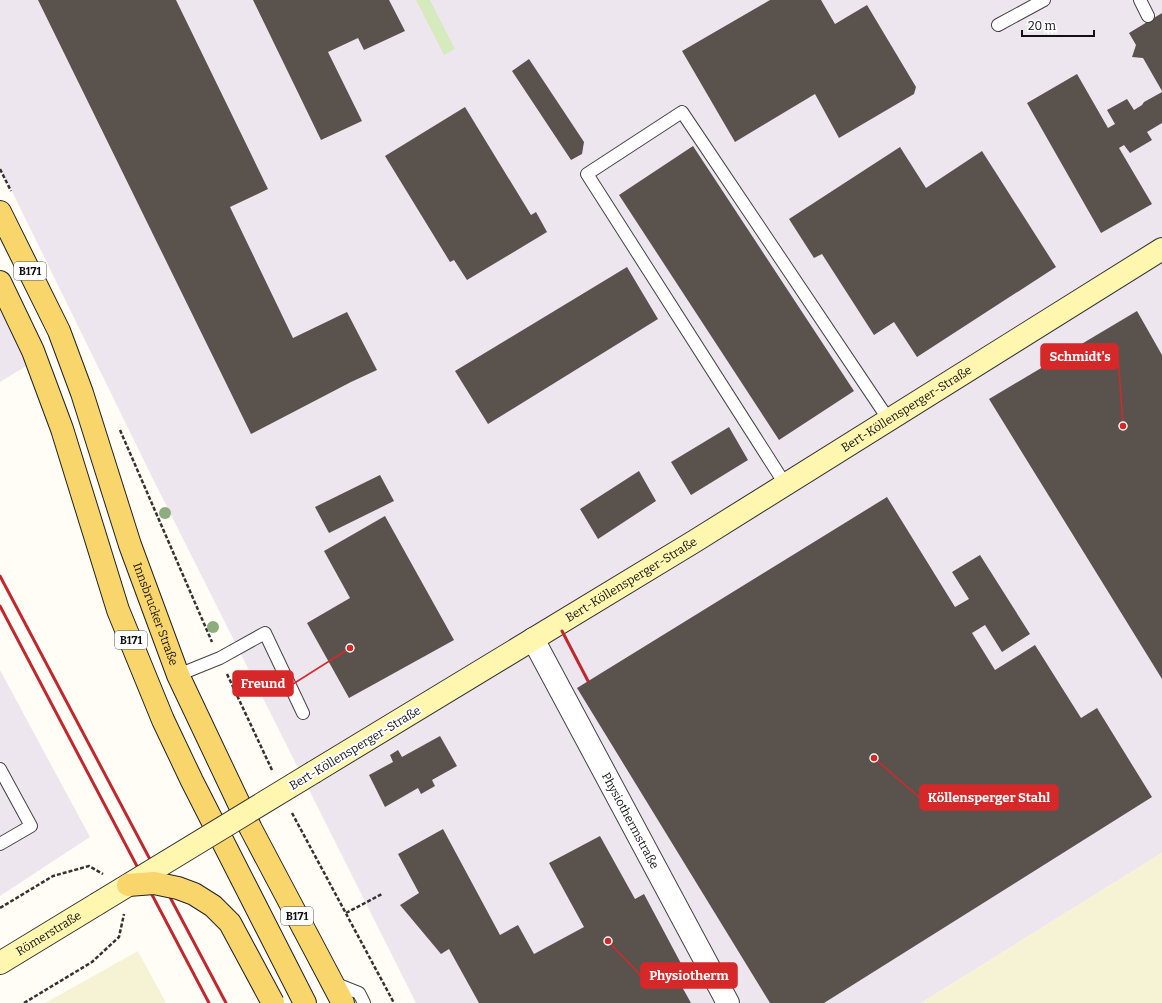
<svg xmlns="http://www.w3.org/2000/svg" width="1162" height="1003" font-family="Bitter,serif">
	<rect width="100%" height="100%" fill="#fffdf5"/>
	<!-- industrial -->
	<path fill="#eee6ef" d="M0,0H1162V853L921,1003H416L154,481L0,167Z
		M0,310L28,365L0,382Z
		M0,670L90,837L0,896Z"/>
	<!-- farmland -->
	<path fill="#f6f3d4" d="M1162,853V1003H921Z
		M138,951L166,1003H45Z"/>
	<!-- green -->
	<path fill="#d5ebbd" d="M416,0H430L455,49L444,55Z"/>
	<!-- building -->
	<path fill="#5a524d" d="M38,0H176L268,189L230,207L293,338L347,312L377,370L351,382L251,434Z
		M253,0H389L405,31L364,50L358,38L328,52L362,121L321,140Z
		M770,0H821L835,24L867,5L916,87L914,94L839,138L815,94L735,142L682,51Z
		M1162,13V91L1143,58L1132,57L1136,45L1129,33Z
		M529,59L584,142L582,154L571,160L512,71Z
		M1077,74L1108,128L1115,124L1107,110L1127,99L1134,110L1142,105L1144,102L1162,92V123L1147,132L1152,140L1130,153L1124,145L1119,148L1152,204L1101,233L1027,103Z
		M465,107L531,215L536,212L547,232L467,280L454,260L450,262L385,156Z
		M693,146L854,391L779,440L619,195Z
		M900,147L926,188L982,151L1056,267L917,357L894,322L874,335L822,254L814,258L789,219Z
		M627,267L658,319L488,424L455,371Z
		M1137,311L1162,355V679L989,399Z
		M729,427L748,460L691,495L671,462Z
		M639,471L656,501L598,539L580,509Z
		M380,475L394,501L329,533L315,507Z
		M887,497L955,607L969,599L952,572L980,555L1030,634L1002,652L985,625L972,633L995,670L1035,645L1081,718L1097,708L1152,797L824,1003H770L577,688Z
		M385,516L454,640L349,698L307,623L350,598L324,551Z
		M440,736L457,766L432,780L435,786L421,794L418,788L385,807L369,775L393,762L390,755L398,750L402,757Z
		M443,829L500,935L518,925L534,954L584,927L549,863L600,836L635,899L644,894L685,971L676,976L691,1003H479L449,949L441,954L400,905L419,893L398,854Z"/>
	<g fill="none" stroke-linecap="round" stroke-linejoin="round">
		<!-- lane casing -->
		<g stroke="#444" stroke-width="14">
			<path id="lane" d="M1140,0L1148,16
				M998,25L1044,0
				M785,484L587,174L682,112L889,420
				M178,675L220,658L265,633L303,713
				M0,769L31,826L0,844
				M334,983L359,993L364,1003"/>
		</g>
		<!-- street casing -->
		<g stroke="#444" stroke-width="24">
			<g id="street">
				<path id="s1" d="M533,639L728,1003"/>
			</g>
		</g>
		<!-- secondary casing -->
		<g stroke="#333" stroke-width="24">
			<g id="secondary">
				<path id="s2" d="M314,772L695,541L1162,249"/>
				<path id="s3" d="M0,963L97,904"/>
			</g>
		</g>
		<!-- primary casing -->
		<g stroke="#222" stroke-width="24">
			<g id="primary">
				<path id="s4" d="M0,212L59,331L82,393L130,545L178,675L251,829L343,1003"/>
				<path d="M0,282L33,351L62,429L118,610L163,720L192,781L305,1003"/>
			</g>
		</g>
		<!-- path -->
		<path stroke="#333" stroke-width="2.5" stroke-dasharray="4 2" stroke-linecap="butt" d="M0,169L11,191
			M120,430L212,642
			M227,674L272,770
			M292,813L394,1003
			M0,908L53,876L89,866L103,874
			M346,913L382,894
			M24,1003L92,962L119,937L124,914"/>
		<!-- lane -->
		<use href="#lane" stroke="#fff" stroke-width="12"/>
		<!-- street -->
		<use href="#street" stroke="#fff" stroke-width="22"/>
		<!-- secondary -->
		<use href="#secondary" stroke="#fff6b0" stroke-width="22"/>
		<!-- primary -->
		<use href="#primary" stroke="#f9d66b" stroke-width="22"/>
		<!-- rail -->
		<path stroke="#c4262e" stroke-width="3" d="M0,576L226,1003
			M0,606L209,1003
			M562,631L588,681"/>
		<!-- secondary-bridge casing -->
		<g stroke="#333" stroke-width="24" stroke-linecap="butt">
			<path id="secondary-bridge" d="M97,904L314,772"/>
		</g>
		<!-- primary-bridge casing -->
		<g stroke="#222" stroke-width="24" stroke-linecap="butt">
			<path id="primary-bridge" d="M128,885L154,883L178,888L194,894L213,906L230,923L273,1003"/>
		</g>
		<!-- secondary-bridge -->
		<use href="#secondary-bridge" stroke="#fff6b0" stroke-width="22"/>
		<!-- primary-bridge -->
		<use href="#primary-bridge" stroke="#f9d66b" stroke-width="22"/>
	</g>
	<!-- trees -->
	<g fill="#8dad7f">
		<circle cx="165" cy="513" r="6"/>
		<circle cx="213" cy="627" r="6"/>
	</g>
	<g text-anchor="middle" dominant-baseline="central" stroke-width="4" stroke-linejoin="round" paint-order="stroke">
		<!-- shield labels -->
		<g fill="#fff" stroke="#585858" stroke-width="1">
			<rect x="14" y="262" width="32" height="18" rx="3"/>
			<rect x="115" y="631" width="32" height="18" rx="3"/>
			<rect x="281" y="907" width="32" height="18" rx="3"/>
		</g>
		<g font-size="11" font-weight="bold" fill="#111">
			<text x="30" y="271">B171</text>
			<text x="131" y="640">B171</text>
			<text x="297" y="916">B171</text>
		</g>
		<!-- street labels -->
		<g font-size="12" fill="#111" stroke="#fff">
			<text stroke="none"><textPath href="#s2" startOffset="695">Bert-Köllensperger-Straße</textPath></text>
			<text stroke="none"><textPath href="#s2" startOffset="371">Bert-Köllensperger-Straße</textPath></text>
			<text stroke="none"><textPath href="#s4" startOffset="432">Innsbrucker Straße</textPath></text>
			<text transform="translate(355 748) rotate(-31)">Bert-Köllensperger-Straße</text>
			<text stroke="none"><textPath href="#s1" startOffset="206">Physiothermstraße</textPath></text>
			<text stroke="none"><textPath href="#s3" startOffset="57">Römerstraße</textPath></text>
		</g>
	</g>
	<!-- callouts -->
	<path fill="none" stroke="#d62828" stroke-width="1.5" d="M1123 426L1118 356M350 648L293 684M874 758L920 798M608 941L641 976"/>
	<g fill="#d62828" stroke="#fff" stroke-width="1.5">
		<circle cx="1123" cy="426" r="4"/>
		<circle cx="350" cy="648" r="4"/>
		<circle cx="874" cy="758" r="4"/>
		<circle cx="608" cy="941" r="4"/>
	</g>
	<g fill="#d62828" stroke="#d62828" stroke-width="1.5">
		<rect x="1041" y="344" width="77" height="25" rx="4"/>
		<rect x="233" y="671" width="60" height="25" rx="4"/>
		<rect x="920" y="785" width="138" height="25" rx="4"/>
		<rect x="641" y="963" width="96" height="25" rx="4"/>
	</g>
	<g font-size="13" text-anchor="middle" font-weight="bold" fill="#fff">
		<text x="1080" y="361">Schmidt's</text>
		<text x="263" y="688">Freund</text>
		<text x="989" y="802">Köllensperger Stahl</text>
		<text x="689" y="980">Physiotherm</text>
	</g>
	<!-- scale -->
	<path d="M1022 30v6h72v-6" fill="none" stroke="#111111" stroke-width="2"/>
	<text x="1028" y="30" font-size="12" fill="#111111" stroke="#ffffff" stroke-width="3" paint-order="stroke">20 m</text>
</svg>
